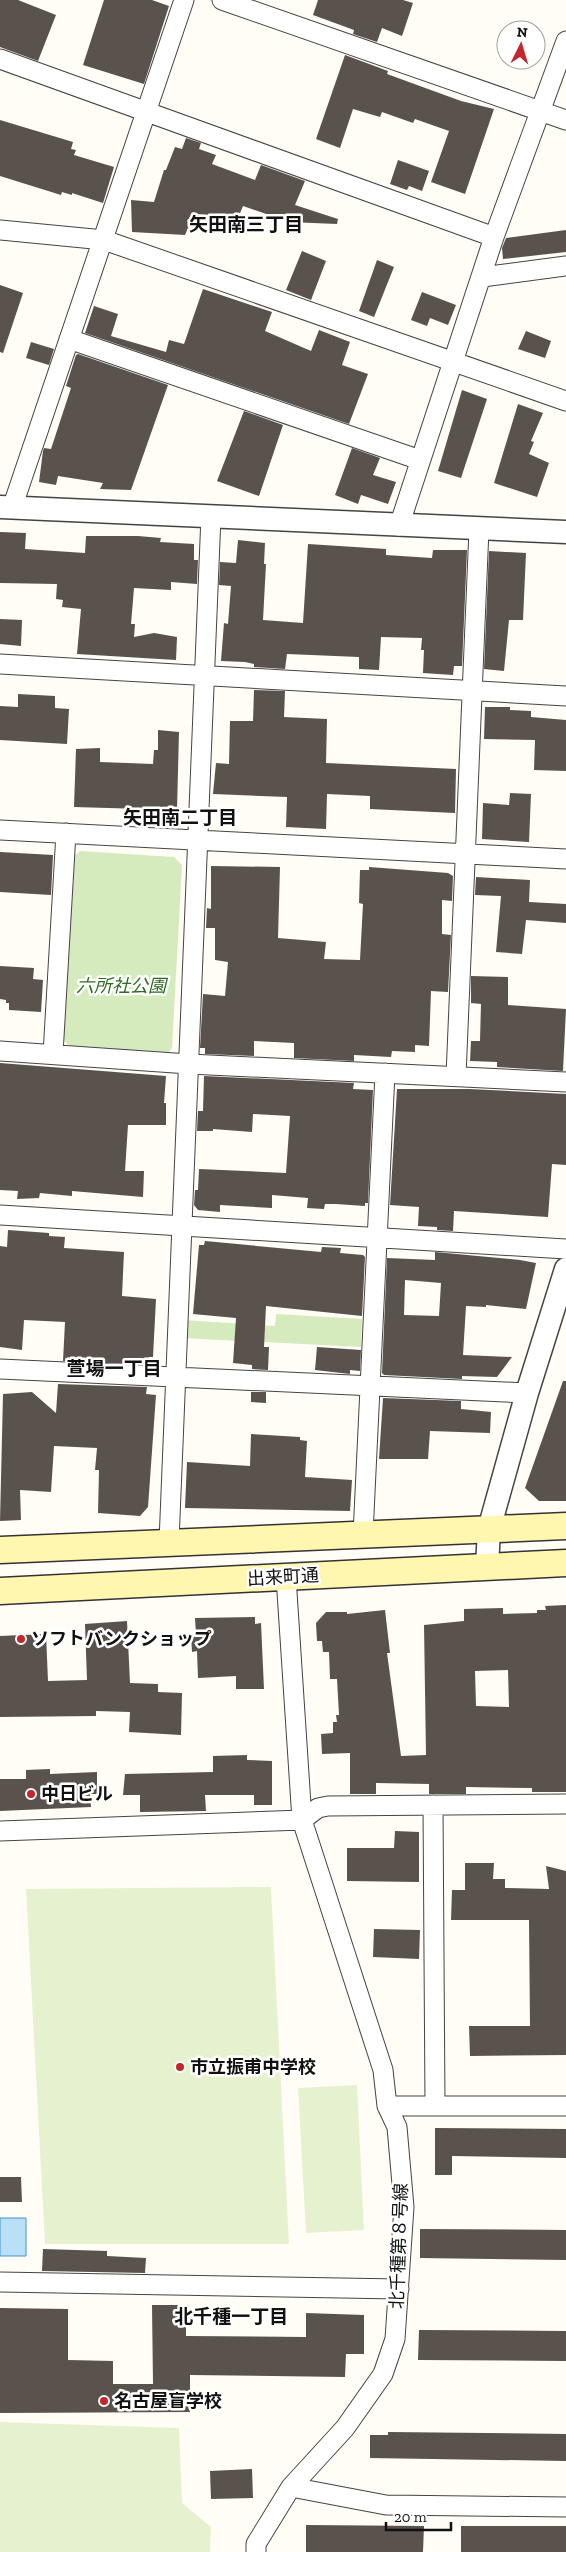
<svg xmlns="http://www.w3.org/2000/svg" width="566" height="2552" font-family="'Zilla Slab','Noto Sans JP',serif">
	<rect width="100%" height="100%" fill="#fffdf5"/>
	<!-- green -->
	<path fill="#d5ebbd" d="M80,851L174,857L182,865L172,1048L167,1054L69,1046L63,1039L74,856Z
		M276,1314L362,1319L361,1347L182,1338L183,1320L275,1326Z"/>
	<!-- pitch -->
	<path fill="#e6f2cf" d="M271,1887L289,2244H45L26,1889Z
		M357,2085L364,2230L306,2233L298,2088Z
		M0,2422L179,2428L182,2503L211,2527L210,2552H0Z"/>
	<!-- water -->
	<path fill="#b9e0f7" stroke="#3f96cf" d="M0,2218H26V2256H0Z"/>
	<!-- building -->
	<path fill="#5a524d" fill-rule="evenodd" d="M0,0H18L56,15L38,61L0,47Z
		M104,0H152L169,6L144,84L83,65Z
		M318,0H403L413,3L402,36L382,28L377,42L353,34L354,30L313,15Z
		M345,55L388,71L387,74L461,101L494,109L465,194L431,182L449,131L415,119L413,123L382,112L380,117L353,109L340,148L316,139Z
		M0,120L73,142L71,149L76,150L74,155L114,167L103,203L72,193V195L62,192L61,195L0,176Z
		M186,138L201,143L199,149L216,155L212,164L255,180L261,165L305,181L295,205L338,219L337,224L289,222L243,206L238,218L194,214L185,235L132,232L131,200L154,202L164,170H166L175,147L182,149Z
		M398,160L429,171L422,191L409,186L407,190L390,184Z
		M566,230V252L503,259L502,248L506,238Z
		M302,251L326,261L311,300L286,290Z
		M377,260L394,267L374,317L359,311Z
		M0,285L23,293L3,353L0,352Z
		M203,289L272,312L265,331L311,351L319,330L350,342L342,365L368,374L349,424L85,333L94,306L118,314L111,336L166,352L169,340L184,344Z
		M422,292L456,305L448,325L430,318L427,326L411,320Z
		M526,331L551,341L545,358L518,349Z
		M31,342L54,349L49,365L26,358Z
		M78,354L168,385L131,490L100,489L103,483L58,476L56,485L39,482L43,451L44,448L51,449L71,388L66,386L76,355Z
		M462,390L487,399L461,478L438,471Z
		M518,404L543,413L531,441L534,442L529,454L549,463L537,497L494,483Z
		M244,411L283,425L259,496L217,481Z
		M352,448L380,458L373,475L396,482L388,504L361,495L358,504L335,495Z
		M0,532L26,533L25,549L85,553L86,536H138L161,538L160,542L194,544V560H198L197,584L171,582V590L134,588L131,624H135L134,637L154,633L177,637L176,660L77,654L81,609L62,607L63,600L56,599L57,584L0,583Z
		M238,540L265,543L264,564H266L263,620L303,623L308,544L386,549V555L432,558L433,550H467L462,666H454L453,675L423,673L424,650H421L422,638L381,637L379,670L359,669V657L287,654L285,669L254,667V664L245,662L221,661L224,623L228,624L231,586L219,585L220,562L236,563Z
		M489,551L526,553L523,620H509L504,671L484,669Z
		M0,619L22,620L21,646L0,644Z
		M254,690L285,691L284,717L327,719L326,763L456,769L455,813L370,809V796L327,794L326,829L286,827L287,797L213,794L216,763L229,764L230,721H253Z
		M18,694L55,696V708L69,709L67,744L0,740V706L18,707Z
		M485,707H510V710L531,711V717L566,720V771L534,770L535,740L484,739Z
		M158,730L179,732L177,810L74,807L76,749L100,748V762L153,764L154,750H158Z
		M510,793L531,794L529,842L482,839L483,803L509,805Z
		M0,852L53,855L51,895L0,892Z
		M211,866L280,867L278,938L326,942L324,959L360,960L363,904L359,903L360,870H369V867L448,873L453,876L452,901L442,900V934L451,935L448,992L431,991L429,1046L415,1045V1052L392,1051L391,1057L354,1055V1061L294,1058V1043L254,1041V1056L205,1054V1048H200L203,994L225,996L228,962L215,960V928H206L207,908L211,909Z
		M476,877L530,880L529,902L566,904V923L526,920L522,954L496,952L501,896L475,895Z
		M0,966L34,968L33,979L43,980L41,1012L9,1010V1003H6V1000L0,999Z
		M471,976L508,977V1005L566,1009L563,1071L497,1067V1062L470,1061L471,1041H480L481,1004L471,1003Z
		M0,1063L166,1076L164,1103H166V1125H128L125,1171H144L143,1197L72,1191V1196L40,1193L39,1198L17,1199L18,1191L0,1190Z
		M204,1076L354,1083L353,1089L373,1090L368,1203H365V1206L336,1204H325L324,1209L307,1208L308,1198L272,1195V1208L220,1205V1212L198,1210L194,1205L195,1190H198L199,1169L286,1173L290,1116L253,1114L252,1132L213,1129V1131H197L198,1111H203Z
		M397,1089H469L566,1094V1165L552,1164L548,1217L454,1211L453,1231L437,1230V1227L418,1226L419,1207L390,1205Z
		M8,1230L49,1233V1236L65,1237L64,1248L124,1252L122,1296L156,1299L153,1357H149V1365L63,1361L65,1322L24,1320L22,1350L0,1347V1246L7,1247Z
		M205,1241L321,1252L322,1247L341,1248L340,1253L363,1255L365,1257L362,1316L266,1306L264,1347H269L268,1370L252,1369V1365L233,1363L236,1318L193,1314L199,1245H204Z
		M435,1252L520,1260L536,1263L526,1309L486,1305V1307L466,1306L463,1355L512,1357L497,1377L462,1376V1379L384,1375L382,1373L387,1258L435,1260ZM405,1280L441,1283L439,1316L404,1315Z
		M317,1347L361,1350L360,1371L350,1370V1374L315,1370Z
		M563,1381H566V1501H539L525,1488Z
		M58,1384L147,1387L146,1394L156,1395L148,1507L140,1516L98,1513L99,1470H95L97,1448L54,1446L51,1492L20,1490L21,1520L0,1521L3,1394L32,1392L56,1413Z
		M251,1392H266V1403L251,1402Z
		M383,1398L461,1401V1409L491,1412L490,1433L430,1431L428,1459H379Z
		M251,1434L300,1437V1440L307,1441L305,1477L352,1480L350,1511L185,1508L187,1462L250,1466Z
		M566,1605V1792H532V1788L466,1787V1794H429V1784L376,1783V1794H350V1753L322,1754L321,1734L333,1733V1722H337L336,1715H339L337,1679H330L329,1652H323L322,1641H317L316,1623L326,1612H347V1614L385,1610L390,1653H387L401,1756L426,1755L424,1625L464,1621V1609L503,1608V1614L537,1613V1610H546L545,1606ZM508,1670L509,1707L476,1706L475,1671Z
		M255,1617V1624L261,1623L264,1689H236V1676L198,1678L197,1651L192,1652L191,1634L196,1635L195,1618Z
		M127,1621L130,1683L158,1684V1692L182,1693L181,1735L129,1732L130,1712L96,1711V1716L0,1717V1636L46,1634L48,1681L87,1680L85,1624Z
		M247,1755V1760L272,1761V1805H254V1795H205L206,1811L140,1812V1795H123L125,1774L213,1772V1756Z
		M50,1769V1774L97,1772V1794H90L91,1807L0,1811V1779H26V1770Z
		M395,1831L419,1832V1882L347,1881V1848H394Z
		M465,1863H494L493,1879H505V1888L549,1889L546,1866L566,1871V2055L470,2056L469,2026H530L529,1920H451L452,1890H465Z
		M374,1929L420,1930L419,1959L373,1957Z
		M435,2128L566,2129V2158L452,2156V2175H435Z
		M0,2177H21L22,2202H0Z
		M420,2229L566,2230V2260L420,2258Z
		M43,2249L107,2251V2256L146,2258L145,2273L42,2271Z
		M152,2305H186V2336L306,2337V2313L364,2315V2354H346L345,2377L190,2375V2412L0,2413V2308L68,2309V2360L113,2361V2384H153Z
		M419,2330L566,2331V2361L418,2360Z
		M388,2432L566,2434V2461L370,2458V2435H388Z
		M252,2469L253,2498L211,2499L210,2471Z
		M306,2525L424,2526L423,2552H306Z
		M461,2526H566V2552H461Z"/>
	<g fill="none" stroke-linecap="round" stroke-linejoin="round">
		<!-- minor casing -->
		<g stroke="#444" stroke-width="21">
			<path id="minor" d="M222,0L566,120
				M0,59L494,237
				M0,230L104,240L566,401
				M482,277L566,266
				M69,339L420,460
				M12,508L184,0
				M399,526L494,237L566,41
				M0,664L566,696
				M0,830L566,859
				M0,1051L189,1064L566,1082
				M53,1054L66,833
				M456,1076L479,529
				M0,1215L566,1249
				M0,1369L527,1393
				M363,1535L385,1073
				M169,1542L211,516
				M433,1805L435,2105
				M0,1831L302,1820L318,1808L328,1806L566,1804
				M387,2106H566
				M0,2282L399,2289
				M291,2487L386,2505L566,2507
				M256,2552V2544L291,2487L345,2428L383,2374L395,2339L404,2207L397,2127L387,2106L383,2070L302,1820L286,1577"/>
		</g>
		<!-- tertiary casing -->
		<g stroke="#444" stroke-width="25">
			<path id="tertiary" d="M0,507L566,532
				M487,1567L489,1529L527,1393L566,1269"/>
		</g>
		<!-- secondary casing -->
		<g stroke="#333" stroke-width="29">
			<path id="secondary" d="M0,1550L566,1526
				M0,1591L566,1563"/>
		</g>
		<!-- minor -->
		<use href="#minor" stroke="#fff" stroke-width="19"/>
		<!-- tertiary -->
		<use href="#tertiary" stroke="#fff" stroke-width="22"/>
		<!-- secondary -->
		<use href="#secondary" stroke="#fff6b0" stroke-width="26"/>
	</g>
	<!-- markers -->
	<g fill="#c4262e" stroke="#fff" stroke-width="2">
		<circle cx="21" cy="1639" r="5"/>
		<circle cx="31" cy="1794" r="5"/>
		<circle cx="180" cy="2067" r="5"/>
		<circle cx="104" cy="2401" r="5"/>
	</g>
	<g text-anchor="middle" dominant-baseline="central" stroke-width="5" stroke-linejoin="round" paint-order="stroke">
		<!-- park labels -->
		<g font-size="18" font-style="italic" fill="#2f6b1f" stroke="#fff">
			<text x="121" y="986">六所社公園</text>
		</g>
		<!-- street labels -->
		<g font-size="18" fill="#111" stroke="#fff">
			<text transform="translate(283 1577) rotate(-3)">出来町通</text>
			<text transform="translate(399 2246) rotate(-88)">北千種第８号線</text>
		</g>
		<!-- poi labels -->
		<g font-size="18" font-weight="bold" fill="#111" stroke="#fff" text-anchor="start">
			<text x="31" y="1639">ソフトバンクショップ</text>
			<text x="41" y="1794">中日ビル</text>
			<text x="190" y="2067">市立振甫中学校</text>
			<text x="114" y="2401">名古屋盲学校</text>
		</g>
		<!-- neighbourhood labels -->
		<g font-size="19" font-weight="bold" fill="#111" stroke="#fff">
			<text x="246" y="224">矢田南三丁目</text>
			<text x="180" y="817">矢田南二丁目</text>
			<text x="114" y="1368">萱場一丁目</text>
			<text x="231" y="2316">北千種一丁目</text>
		</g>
	</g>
	<!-- north arrow -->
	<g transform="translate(521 45) rotate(5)"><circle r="24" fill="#ffffff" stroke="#a0a0a0"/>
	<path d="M0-4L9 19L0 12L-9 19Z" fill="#c4262e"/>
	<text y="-8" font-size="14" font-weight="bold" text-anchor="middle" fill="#111111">N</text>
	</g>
	<!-- scale -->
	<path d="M386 2522v8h65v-8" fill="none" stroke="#111111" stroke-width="2.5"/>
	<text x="394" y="2522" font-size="15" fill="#111111" stroke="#ffffff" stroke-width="4" paint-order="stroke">20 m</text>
</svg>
